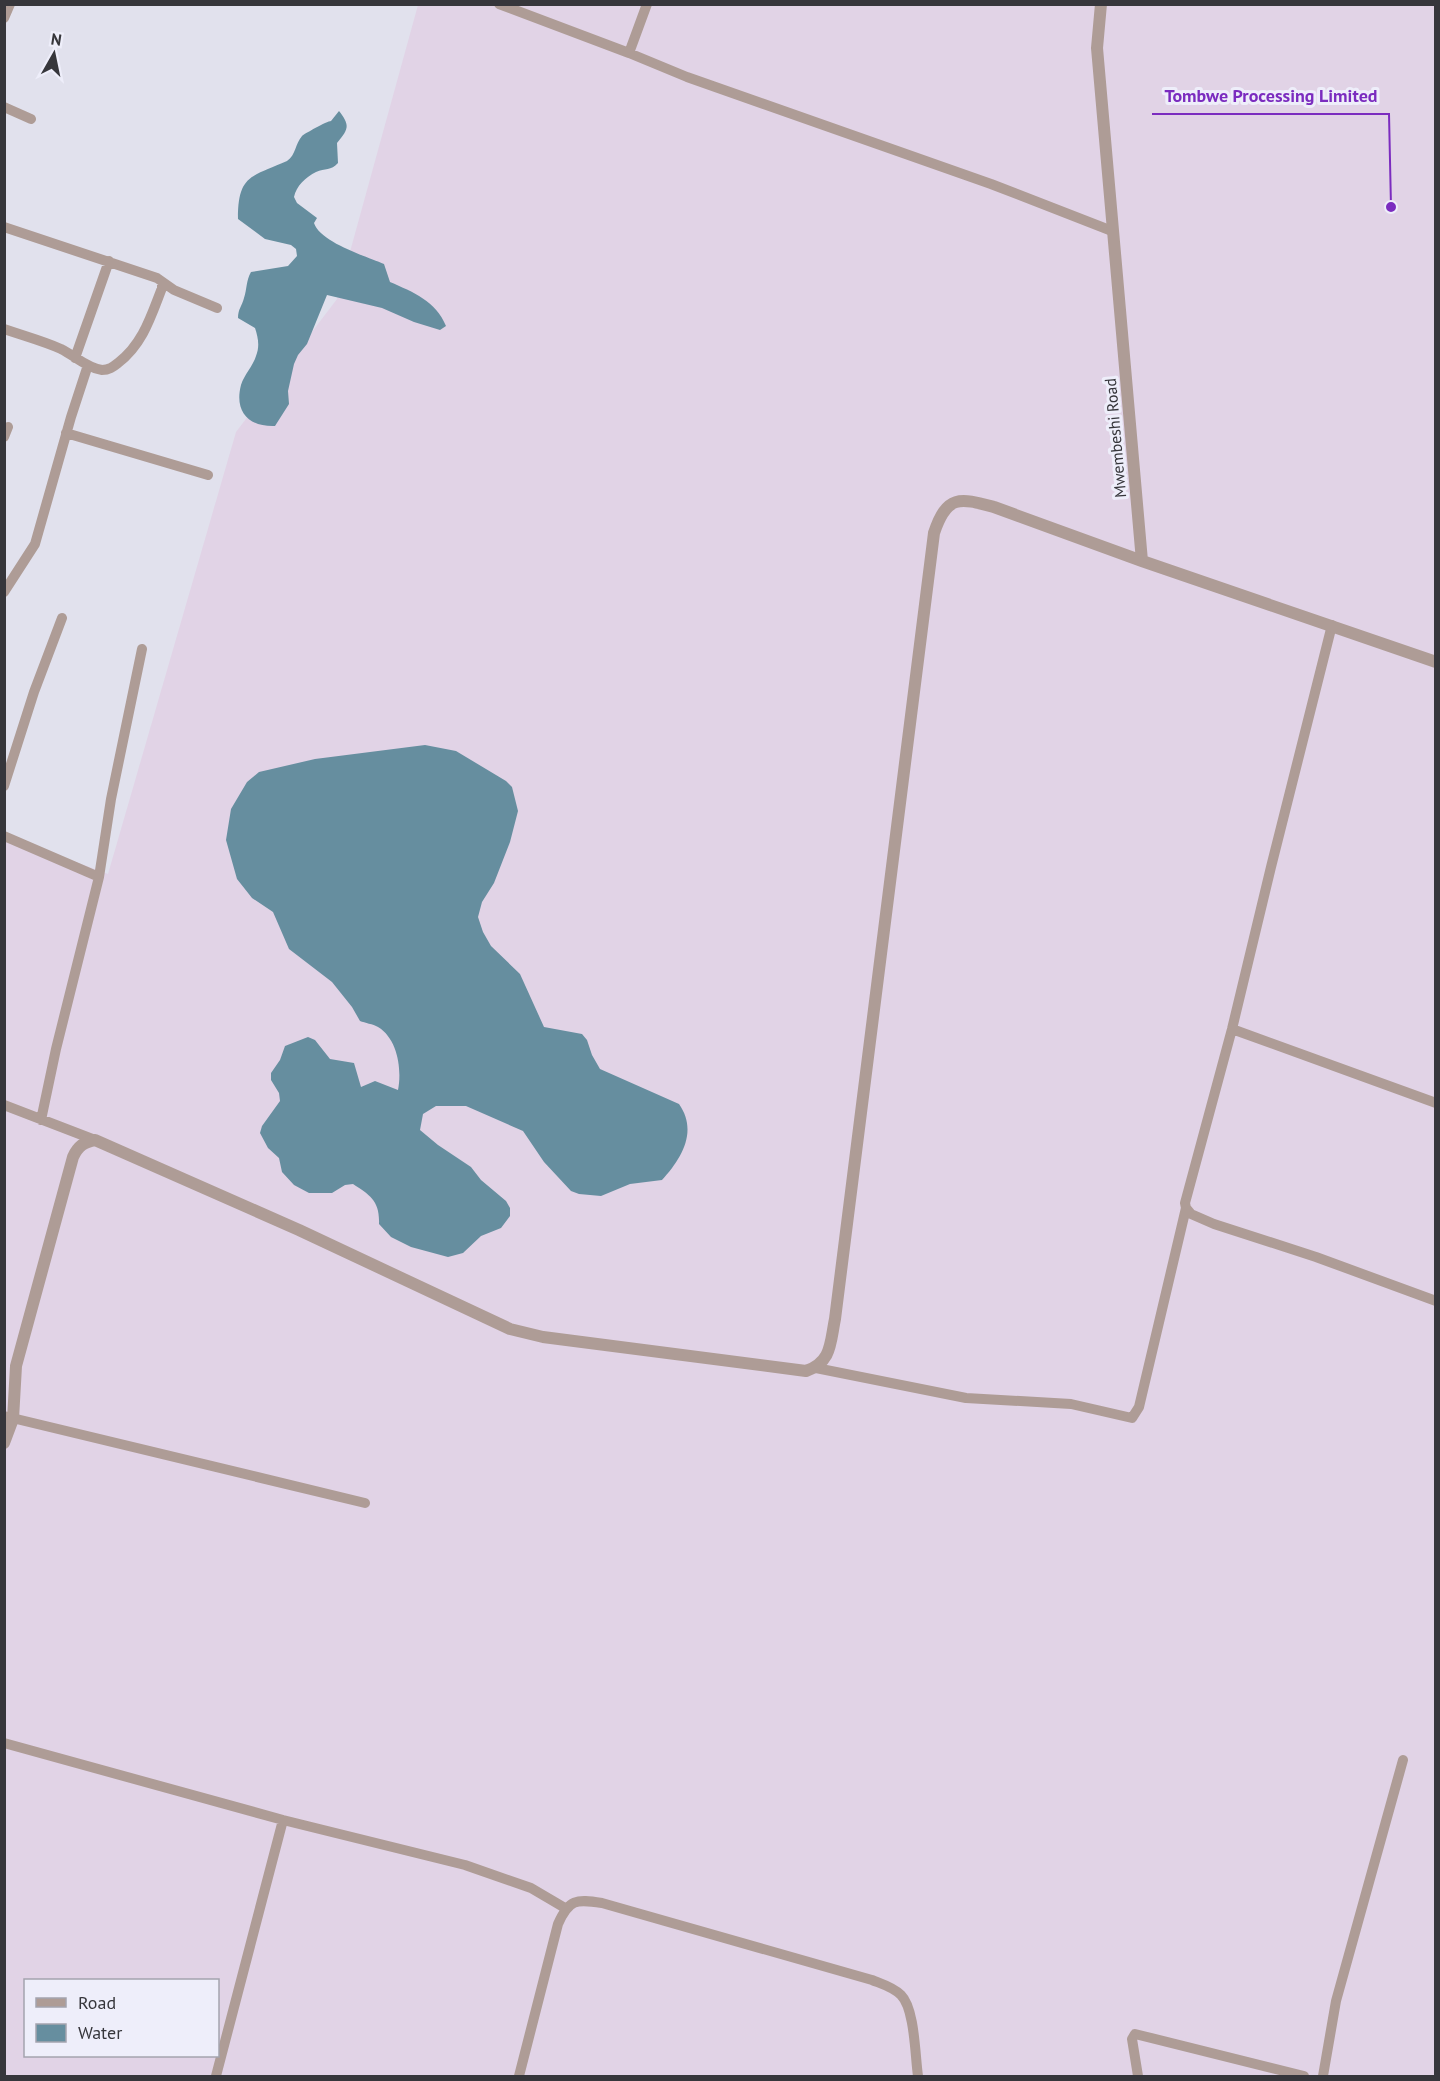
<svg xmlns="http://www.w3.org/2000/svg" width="1440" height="2081" font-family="'PT Sans',sans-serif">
	<rect width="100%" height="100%" fill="#e1e1ed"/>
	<!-- industrial -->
	<path fill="#e1d3e6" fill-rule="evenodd" d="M418,5H1435V2076H5L4,835L108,874L236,432L337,299ZM26,1980H218V2056H26Z"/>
	<!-- water -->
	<path fill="#668e9f" d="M339,111C350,125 349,129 337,143L338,163C331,171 325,168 316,172C306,177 296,186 294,197L297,203L317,218L314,223C320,242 365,256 384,264L390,282C413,292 436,301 446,326L440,330L414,322L382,308L327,295L307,344L298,355L294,364L288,391L289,404L275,426C249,427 234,412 241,385C244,375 253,366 256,356C260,346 258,337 255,328L238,318C238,309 242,306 244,298C247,289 246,281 251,272L288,266L297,256L296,249L291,245L265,239L238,219C238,175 251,177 287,161C296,155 295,144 302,136C304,134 327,121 331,121Z
		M425,745L456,751L506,781L512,787L518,811L510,842L494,883L482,902L478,917L483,932L491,946L520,974L544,1027L582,1034L587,1040L592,1055L600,1069L679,1104C698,1131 682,1158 662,1180L630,1184L601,1196L579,1194L571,1191L544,1162L523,1131L466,1106H436L423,1114L420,1130L438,1145L471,1167L481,1180L506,1201L510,1208V1216L501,1228L481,1236L463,1253L448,1257L411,1247L391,1237L379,1224C380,1201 370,1195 353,1184L345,1185L332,1193H309L294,1185L282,1172L279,1158L268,1148L260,1133L262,1126L280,1101L279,1093L271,1080V1073L280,1060L285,1046L308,1037L315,1040L330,1059L354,1063L361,1087L375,1081L398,1090C402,1070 398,1039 378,1027C373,1024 365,1023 360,1021L352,1007L332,982L289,949L273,912L252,898L237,879L226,840L231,809L247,782L259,772L315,759Z"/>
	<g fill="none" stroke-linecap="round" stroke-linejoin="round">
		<!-- minor -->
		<path stroke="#ae9c96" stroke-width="10" d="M499,4L629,53L687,77L991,184L1112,231
			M4,18L10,4
			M629,53L647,4
			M4,107L31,119
			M4,227L157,278L174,290L217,308
			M4,329C24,336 43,341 61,349C75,356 87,368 102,370C109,370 113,367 118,363C143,344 151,316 162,288V282
			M75,358L109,261
			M66,433L208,475
			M4,437L8,427
			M4,592L35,544L71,417L88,365
			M1332,625L1271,867L1232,1029L1185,1203L1186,1208L1191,1214L1214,1224L1316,1257L1436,1301
			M4,786L34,692L62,618
			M4,836L99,877
			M1232,1029L1436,1103
			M4,1105L95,1140
			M41,1120L56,1049L99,877L111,799L142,649
			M816,1368L966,1398L1071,1404L1132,1418L1139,1407L1186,1208
			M4,1416L365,1503
			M4,1743L283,1820L465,1865L531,1888L565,1908
			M216,2076L283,1820
			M519,2076L558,1924C569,1899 576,1899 602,1903L872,1980C882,1984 893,1987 901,1995C915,2009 915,2056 918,2076
			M1138,2076L1132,2039L1135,2034L1304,2076
			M1323,2076L1336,2001L1403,1760"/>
		<!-- tertiary -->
		<path stroke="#ae9c96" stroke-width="12" d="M1101,4L1097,48L1142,561
			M4,1443L13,1419L16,1366L73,1157C78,1146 84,1142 95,1140L299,1230L510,1329L543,1337L806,1371C832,1362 830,1343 835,1319L934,533C947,494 960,498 994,507L1142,561L1436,662"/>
	</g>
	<g text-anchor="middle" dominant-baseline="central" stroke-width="6" stroke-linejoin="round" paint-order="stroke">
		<!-- street labels -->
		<g font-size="16" fill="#36363b" stroke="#eeeefa">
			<text transform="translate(1115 438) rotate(-95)">Mwembeshi Road</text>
		</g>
	</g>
	<!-- callouts -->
	<path fill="none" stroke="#7b2cbf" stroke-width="2" d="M1391 207L1389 114H1152"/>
	<circle fill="#7b2cbf" stroke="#eeeefa" stroke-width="2" cx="1391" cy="207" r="6"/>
	<g font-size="18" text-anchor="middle" font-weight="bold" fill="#7b2cbf" stroke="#eeeefa" stroke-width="6" stroke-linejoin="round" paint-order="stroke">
		<text x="1271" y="102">Tombwe Processing Limited</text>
	</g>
	<!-- border -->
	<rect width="1440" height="2081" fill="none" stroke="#36363b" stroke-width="12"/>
	<!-- legend -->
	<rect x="24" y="1979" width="195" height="78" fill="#eeeefa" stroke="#a4a4ae" stroke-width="1.5"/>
	<rect x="36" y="1998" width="30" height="9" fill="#ae9c96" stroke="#a4a4ae" stroke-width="1.5"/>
	<text x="78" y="2009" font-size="18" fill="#36363b">Road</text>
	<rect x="36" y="2024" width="30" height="18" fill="#668e9f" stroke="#a4a4ae" stroke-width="1.5"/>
	<text x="78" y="2039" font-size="18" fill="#36363b">Water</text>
	<!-- north arrow -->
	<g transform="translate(54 54) rotate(9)" stroke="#eeeefa" stroke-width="4.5" paint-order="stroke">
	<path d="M0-4.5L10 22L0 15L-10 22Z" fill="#36363b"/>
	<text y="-9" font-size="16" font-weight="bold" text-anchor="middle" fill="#36363b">N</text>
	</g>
</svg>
